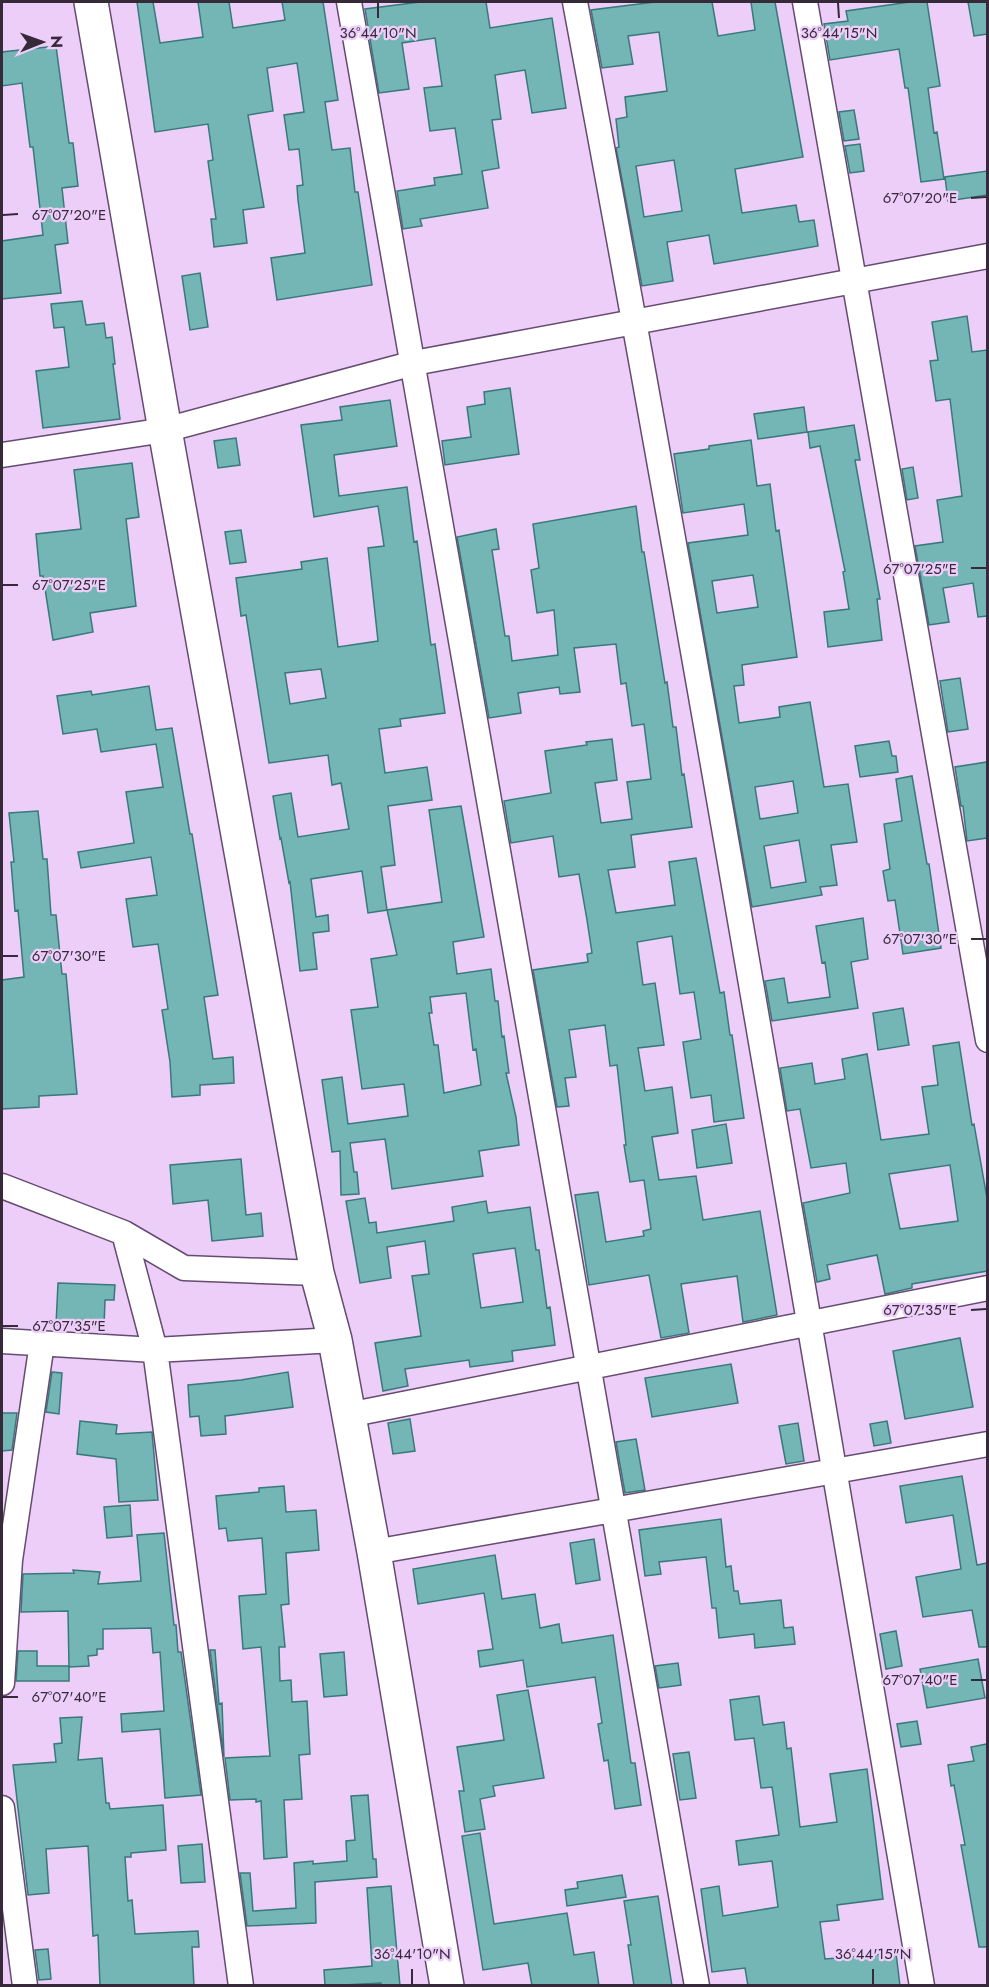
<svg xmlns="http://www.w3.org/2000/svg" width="989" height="1987" font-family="Jost,sans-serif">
	<rect width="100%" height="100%" fill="#edcef9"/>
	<!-- building -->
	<path fill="#74b5b6" stroke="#38797a" stroke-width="1.5" fill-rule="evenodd" d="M137,2H153L160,43L203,37L198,2H229L233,28L285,20L282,2H323L338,100L325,102L332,150L350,148L355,192H358L372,285L277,300L271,258L305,253L298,200L297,186L303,185L299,149L289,150L284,115L304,112L297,63L267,68L273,111L248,115L264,207L243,210L247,243L214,247L211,219H216L208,161L213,160L208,124L155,132Z
		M420,2H486L490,28L552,18L566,108L532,113L525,70L495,75L501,119L492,120L499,168L482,171L488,208L420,219L422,226L403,229L397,191L435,185L434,178L462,174L455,128L430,131L424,88L442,86L435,38L402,43L409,89L379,93L365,9Z
		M655,2H712L718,36L755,30L751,2H775L803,157L735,169L742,213L796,205L799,222L814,220L818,246L714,264L709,235L667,242L673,281L642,286L616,148L619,147L616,119L627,117L625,97L667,91L659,32L628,36L633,64L602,68L591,10ZM674,160L682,211L644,217L636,166Z
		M910,2H927L940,86L928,88L934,133L937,132L944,179L921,182L908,88H905L899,49L830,60L824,24L848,21L846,11Z
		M968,2H987V34L974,36Z
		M56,46L69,143H73L78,186L62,188L68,243L55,245L61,293L2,299V241L43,235L33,147H30L22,83L2,86V52Z
		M854,110L859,139L844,141L839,112Z
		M860,144L864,171L850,173L845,146Z
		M987,171V195L948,201L945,177Z
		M200,273L208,327L190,330L182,276Z
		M82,301L86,325L104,323L106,338L112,337L115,364H113L120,419L43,428L36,371L69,367L64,327L54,328L51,304Z
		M967,316L972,352L987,350V616L978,617L973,583L943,588L949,622L929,625L915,546L943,542L937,500L962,496L950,399L936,401L930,361L938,360L932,322Z
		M510,388L519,454L445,465L442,441L471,437L467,407L485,404L484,392Z
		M390,400L397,446L334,455L339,496L407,487L414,542L417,541L431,645L435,644L445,713L400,719L401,726L379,729L385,773L427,767L432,800L388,806L395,865L381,867L387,910L368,913L362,871L311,879L316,917L328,915L329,931L313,933L317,969L300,971L290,882L289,883L281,838L280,839L273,796L291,793L298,837L349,829L341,783L332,785L328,755L269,763L246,615L241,616L236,578L302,569L301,562L327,558L338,647L378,641L368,548L384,546L378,506L314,517L301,425L342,420L340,407ZM321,669L326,698L290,704L285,673Z
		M804,407L807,432L758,439L754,414Z
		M854,425L860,460H855L880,599H877L882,640L828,647L824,612L849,609L843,572L845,571L820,446L810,448L808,432Z
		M236,438L240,465L218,468L214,441Z
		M751,440L757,486L770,484L776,531L779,530L797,657L742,665L744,685L734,686L739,723L780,717L779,707L810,702L824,787L848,784L857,842L831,845L837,885L820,887L822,895L752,907L688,543L748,535L744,504L683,513L674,454L709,449V446ZM753,575L758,607L717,613L712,581ZM793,781L798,813L760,819L755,787ZM799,840L806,882L771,888L764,846Z
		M132,463L139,517L126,519L136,606L90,613L93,632L53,640L43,576H40L36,534L81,529L74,470Z
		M913,467L918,498L907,500L902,469Z
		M636,506L642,552H644L665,683L667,682L673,727H676L682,775L684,774L692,827L631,835L635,867L608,870L616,913L675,905L669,862L696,858L720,993L724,992L730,1035H732L744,1118L714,1122L711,1095L691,1098L683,1042L701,1039L694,992L680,994L672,936L637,942L643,985L655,983L664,1045L638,1048L645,1091L672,1087L678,1133L652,1137L659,1180L696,1176L703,1220L760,1211L777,1315L743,1322L737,1276L681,1284L689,1333L661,1338L649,1275L589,1285L575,1195L598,1192L606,1242L644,1236L643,1231L651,1229L644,1180L630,1182L624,1145H626L617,1065L610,1066L605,1025L569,1030L576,1077L565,1078L569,1106L557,1107L533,970L588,962L587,954L592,953L587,920L579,874L559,877L553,836L511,843L504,801L551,793L545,751L587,745L586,742L612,739L617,780L595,783L601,823L632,819L627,782L651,779L644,724L632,726L626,683L621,684L616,644L574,648L580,692L560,694L559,687L518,693L521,713L489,718L457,537L496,529L499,549L492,550L505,636H509L512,661L558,655L554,610L537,613L531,570L539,568L533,524Z
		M241,530L246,562L230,564L225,532Z
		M960,678L968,729L948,732L940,681Z
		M149,686L156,730L172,728L190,834H192L218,995L204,997L213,1059L233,1057L234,1083L200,1085V1095L172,1097L170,1062L162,1010L168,1009L158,944L133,947L126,899L157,895L151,857L81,868L78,852L134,843L126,792L163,787L156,744L101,752L97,729L63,734L57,696L91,691L92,695Z
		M889,741L892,756H896L898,772L860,777L855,746Z
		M987,762V838L967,841L963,806H961L955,767Z
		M912,776L927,864H929L941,948L903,954L895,900L888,901L883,871L890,869L884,824L902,821L896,779Z
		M461,806L484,937L453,942L457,974L491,969L495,1001H498L502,1037L504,1036L509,1073H506L516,1117L519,1145L479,1151L483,1176L392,1189L385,1139L350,1143L354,1172H357L359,1194L341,1195L340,1151L332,1152L322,1080L342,1077L348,1124L408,1116L404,1084L362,1089L351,1010L378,1007L371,959L397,955L387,910L442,902L429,810ZM466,993L473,1050L476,1049L481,1085L444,1093L438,1045H434L429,1013H432L430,997Z
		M38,811L43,859H47L51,915H56L62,974H66L77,1094L39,1096V1107L2,1109V980L24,977L18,910L15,911L11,862H14L9,813Z
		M863,918L868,959L851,962L858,1008L772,1021L765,981L784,978L788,1003L830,997L825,962L822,963L816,926Z
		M903,1008L909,1045L878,1050L873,1013Z
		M959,1042L972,1125L974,1124L987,1198V1271L912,1284V1288L885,1294L877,1255L827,1265L830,1279L817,1282L803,1203L850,1193L846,1163L811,1168L800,1109L787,1111L780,1068L812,1063L815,1084L845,1079L842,1059L867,1054L881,1140L929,1134L922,1087L938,1085L933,1046ZM950,1165L958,1221L900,1229L889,1174Z
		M726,1124L732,1163L697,1168L692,1130Z
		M241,1159L246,1215L261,1213L263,1236L212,1241L208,1200L173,1204L170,1165Z
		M365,1198L369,1223L376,1222L377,1233L454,1221L452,1207L486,1201L488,1213L530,1207L536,1250H539L547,1308L550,1307L555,1345L512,1351L513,1361L470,1367L469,1360L405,1369L408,1386L383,1391L375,1343L421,1336L412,1276L429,1274L425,1241L387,1247L391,1278L360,1283L346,1201ZM515,1248L523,1302L481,1308L473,1254Z
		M58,1283L115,1285L114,1300H105L104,1327L56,1325Z
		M960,1338L973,1407L905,1419L893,1351Z
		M731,1364L738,1403L652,1417L645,1378Z
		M52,1372L62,1373L59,1414L46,1412Z
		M288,1372L293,1407L225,1416L226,1434L201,1436L199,1416L190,1417L188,1385L241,1380Z
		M2,1413H17L12,1450L2,1451Z
		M410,1419L415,1451L393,1454L388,1423Z
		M80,1421L117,1425L116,1434L152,1432L158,1500L119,1502L116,1459L77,1454Z
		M887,1421L891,1443L874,1446L870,1424Z
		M798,1423L804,1461L786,1464L779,1426Z
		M636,1439L645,1490L625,1493L616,1442Z
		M962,1476L977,1565L987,1563V1647H979L972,1610L923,1617L916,1577L961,1569L953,1515L906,1523L900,1486Z
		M284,1486L286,1512L316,1510L319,1550L286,1553L289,1604L281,1605L285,1647H279L280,1681L291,1680L292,1702L307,1701L310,1754L299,1755L302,1799L284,1800L287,1857L264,1859L261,1801L256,1802V1799L230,1800L225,1758L270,1756L261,1647L243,1649L239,1596L266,1594L262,1538L228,1541L226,1528L219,1529L216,1496L259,1492V1488Z
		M130,1505L132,1536L107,1538L104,1507Z
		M721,1519L726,1567L731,1566L734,1591H738L740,1604L781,1600L784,1628L793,1627L795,1644L755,1648L754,1634L719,1638L716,1608H712L706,1557L659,1562L661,1574L645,1576L639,1530Z
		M164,1533L174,1625H176L178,1652H181L201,1795L165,1798L160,1729L122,1732L121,1714L164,1711L160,1652L153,1653L151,1628L103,1629V1649H97V1655L88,1656L89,1666L69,1667L68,1611L21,1612L23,1574L74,1573L73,1570L100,1572L98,1584L141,1581L137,1535Z
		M594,1539L600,1580L576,1584L570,1543Z
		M495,1555L502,1599L535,1594L540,1628L559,1624L562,1643L613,1635L631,1763H635L641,1805L615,1809L608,1760L604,1761L598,1724L602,1723L595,1677L527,1687L523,1660L480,1667L478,1651L493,1649L484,1593L418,1604L413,1569Z
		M896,1631L902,1666L886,1669L880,1634Z
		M210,1650H215L219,1704L222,1703L224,1757Z
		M18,1651H37V1666H69V1681H16Z
		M344,1652L347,1695L324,1697L320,1654Z
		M978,1659L985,1698L927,1708L920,1669Z
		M678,1663L681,1685L659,1688L655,1666Z
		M528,1690L544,1778L493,1786L495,1796L480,1799L485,1829L465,1832L459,1791H464L457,1747L504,1740L497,1695Z
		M759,1696L763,1725L784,1722L787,1749L791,1748L800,1827L837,1822L830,1774L867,1769L883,1899L837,1905L839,1920L820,1922L825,1959L896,1953L900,1986H748L745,1968L712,1972L701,1889L719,1886L723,1916L778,1907L772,1861L739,1865L736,1841L779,1835L772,1787L761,1788L754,1738L735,1740L730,1700Z
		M82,1717L78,1760L102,1758L106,1803H109L110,1809L163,1805L166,1850L131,1853V1857H125L128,1901L132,1900L135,1934L198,1931L199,1947H192L194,1986H100L98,1935L93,1936L88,1846L46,1849L49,1893L28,1895L13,1765L56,1762L54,1744L62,1743L60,1718Z
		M917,1721L921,1744L901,1747L897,1724Z
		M987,1744V1947H979L961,1845H965L954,1785L951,1786L948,1765L974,1761L971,1747Z
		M689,1752L696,1798L680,1800L673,1754Z
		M368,1795L373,1859H376L377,1877L315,1882L316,1923L247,1926L240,1873H250L253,1911L296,1908L294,1863L313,1861V1864L347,1861L346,1841L355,1840L351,1796Z
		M480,1833L494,1924L567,1913L574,1955L594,1952L599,1986H532L528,1963L483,1970L462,1836Z
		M202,1844L205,1882L181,1883L178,1846Z
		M622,1875L626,1897L567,1906L565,1890L578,1888L577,1882Z
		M391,1886L400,1986H381V1983L325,1986L324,1970L372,1966L367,1888Z
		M658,1896L672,1986H634L628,1945H631L624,1901Z
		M48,1949L51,1979L39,1980L35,1950Z"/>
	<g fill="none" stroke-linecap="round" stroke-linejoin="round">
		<!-- street casing -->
		<g stroke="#654b70" stroke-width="27">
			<path id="street" d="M349,2L697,1986
				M575,2C699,661 809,1324 922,1986
				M805,2L988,1040
				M2,455L165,430L414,363L988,256
				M2,1186L124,1233L184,1268L317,1273
				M124,1233L155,1350L241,1986
				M2,1341L155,1350L335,1340
				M348,1415L988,1288
				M374,1552L988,1444
				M2,1683L10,1560L42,1343
				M2,1808L25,1986"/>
		</g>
		<!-- secondary casing -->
		<g stroke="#654b70" stroke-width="36">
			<path id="secondary" d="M91,2L165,430L317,1273L335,1340L374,1552L447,1986"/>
		</g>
		<!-- street -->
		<use href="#street" stroke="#fff" stroke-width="24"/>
		<!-- secondary -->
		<use href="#secondary" stroke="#fff" stroke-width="33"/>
	</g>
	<!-- ticks -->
	<path fill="none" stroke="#35293a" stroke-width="2" d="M378,3V18M838,3L839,18M971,198L986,197M3,215L18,214M971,568H986M3,585H18M971,939H986M3,956H18M971,1310L986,1309M3,1326H18M971,1680H986M3,1697H18M412,1969V1984M873,1969V1984"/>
	<g font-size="15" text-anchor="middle" fill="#35293a" stroke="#edcef9" stroke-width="4.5" stroke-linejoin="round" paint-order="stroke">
		<text x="378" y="38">36°44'10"N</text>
		<text x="839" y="38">36°44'15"N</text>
		<text x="920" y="203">67°07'20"E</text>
		<text x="69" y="220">67°07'20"E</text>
		<text x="920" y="574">67°07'25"E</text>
		<text x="69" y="590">67°07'25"E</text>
		<text x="920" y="944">67°07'30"E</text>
		<text x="69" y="961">67°07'30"E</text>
		<text x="920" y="1315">67°07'35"E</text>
		<text x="69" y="1331">67°07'35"E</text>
		<text x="920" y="1685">67°07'40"E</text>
		<text x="69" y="1702">67°07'40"E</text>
		<text x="412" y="1959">36°44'10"N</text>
		<text x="873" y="1959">36°44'15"N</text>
	</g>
	<!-- border -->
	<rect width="989" height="1987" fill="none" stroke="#35293a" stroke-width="6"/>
	<!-- north arrow -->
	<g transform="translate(42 42) rotate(89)" stroke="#edcef9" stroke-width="4.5" paint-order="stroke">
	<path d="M0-4.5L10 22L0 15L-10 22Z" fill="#35293a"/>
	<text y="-9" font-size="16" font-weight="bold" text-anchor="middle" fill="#35293a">N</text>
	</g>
</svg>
